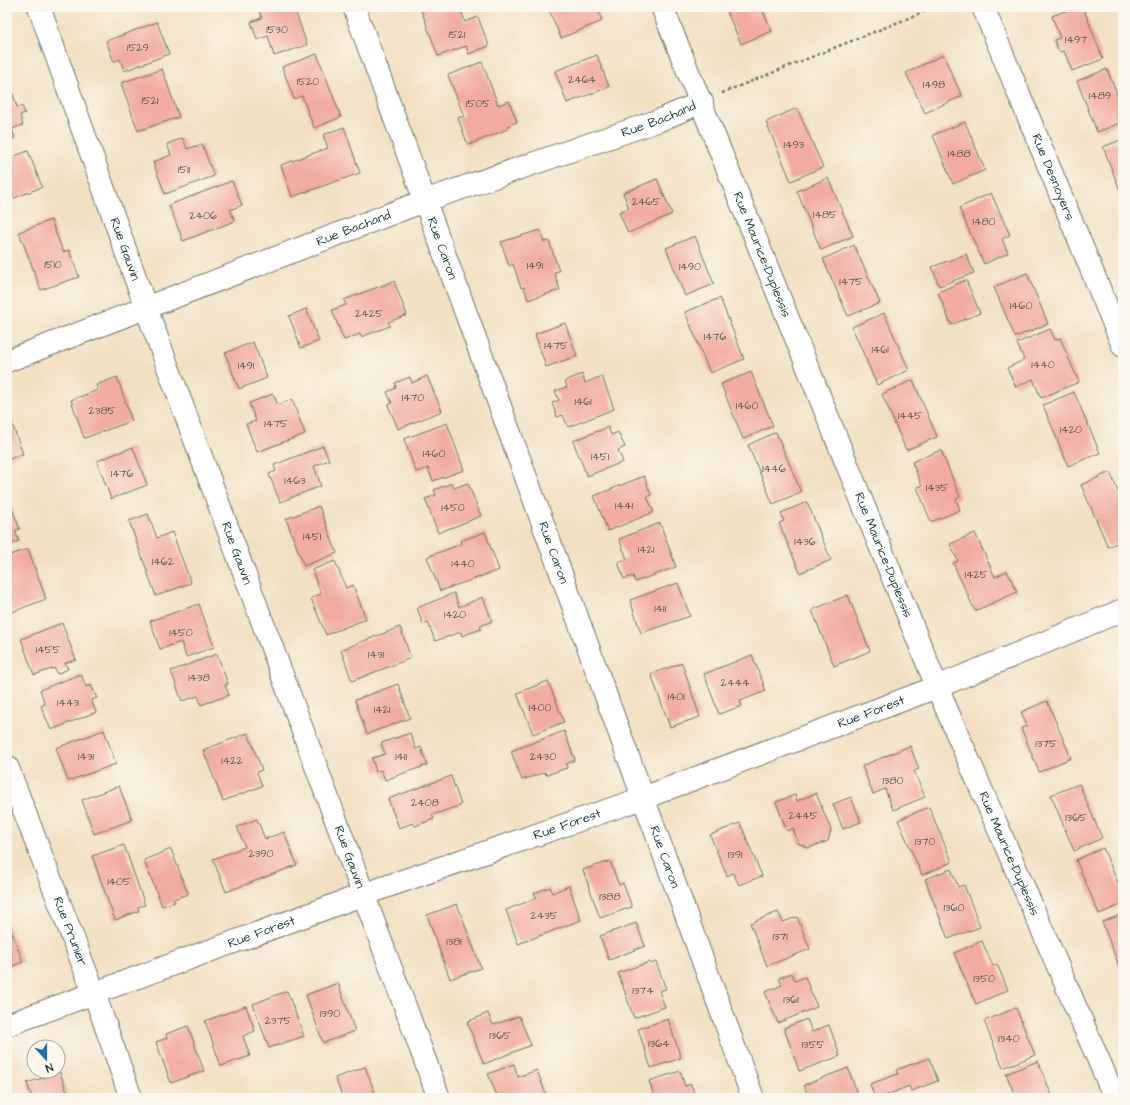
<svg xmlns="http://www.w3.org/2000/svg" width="1130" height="1105" font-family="'Architects Daughter',sans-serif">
	<rect width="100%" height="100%" fill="#fbf7ec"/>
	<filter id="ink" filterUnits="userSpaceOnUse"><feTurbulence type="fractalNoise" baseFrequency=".025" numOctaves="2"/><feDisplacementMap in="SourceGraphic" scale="8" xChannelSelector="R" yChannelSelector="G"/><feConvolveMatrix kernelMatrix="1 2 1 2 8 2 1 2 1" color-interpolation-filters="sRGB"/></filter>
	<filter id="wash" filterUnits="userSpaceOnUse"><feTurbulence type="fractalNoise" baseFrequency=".012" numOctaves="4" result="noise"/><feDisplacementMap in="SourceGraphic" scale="16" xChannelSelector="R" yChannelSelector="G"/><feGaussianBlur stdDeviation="0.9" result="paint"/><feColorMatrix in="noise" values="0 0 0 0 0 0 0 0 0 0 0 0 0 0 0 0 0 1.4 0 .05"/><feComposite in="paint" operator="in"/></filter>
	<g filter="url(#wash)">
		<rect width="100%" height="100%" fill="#f2e0c3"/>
		<g id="blocks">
			<!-- building -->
			<path fill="#f1aba1" d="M258,7H294L307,45L274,56L268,36L257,40L251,22L262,18Z
				M420,7H460L465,22L478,17L489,46L469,54L466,46L438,56Z
				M548,7H597L602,21L561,38Z
				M725,7H761L772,31L741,44Z
				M1075,7H1083L1103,59L1072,71L1064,51L1059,52L1054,40L1060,38L1052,16Z
				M157,22L169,54L124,71L120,59L114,62L106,41Z
				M317,54L341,117L314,128L302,96L294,99L282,67Z
				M597,55L609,87L567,103L555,71Z
				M943,55L962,96L925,113L906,73Z
				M482,62L498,105L509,101L517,122L507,126L508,129L468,145L458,118L464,116L448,75Z
				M162,69L179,117L138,131L121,83Z
				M1107,69L1123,109V122L1097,132L1077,81Z
				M13,94L17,107L22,106L25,113L20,115L23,125L12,129L15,138L7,141V96Z
				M797,108L823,167L791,181L766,122Z
				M965,122L985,170L953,184L933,135Z
				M344,127L360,173L292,197L281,165L328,148L323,135Z
				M183,138L187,149L202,144L214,176L165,194L153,162L171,155L167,144Z
				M1123,139V198L1103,147Z
				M28,151L42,187L14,198L7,180V159Z
				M828,178L853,236L821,250L797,191Z
				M657,179L672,214L628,233L619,212L629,208L623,193Z
				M232,181L242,205L230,210L235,221L183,241L169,205Z
				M991,193L1010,235L1002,239L1008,253L984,264L959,208Z
				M51,220L63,252L69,250L79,277L41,290L19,232Z
				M540,230L544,242L549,241L559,271L554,272L560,290L528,300L524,287L521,288L513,264L509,266L501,242Z
				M695,236L714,284L685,296L666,248Z
				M854,245L880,303L848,316L823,259Z
				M966,254L974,273L939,286L932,267Z
				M1027,273L1048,324L1015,337L994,287Z
				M966,280L980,313L951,325L938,292Z
				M394,281L407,315L388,322L390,326L361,337L360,334L344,340L332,310L346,305L344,300Z
				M720,298L744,359L710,373L685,312Z
				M306,309L319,341L301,348L289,316Z
				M884,313L909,370L877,385L852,327Z
				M565,323L577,356L546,367L535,334Z
				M1050,329L1055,340L1060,338L1079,382L1041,398L1033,379L1016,387L1007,368L1024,360L1017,343Z
				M253,342L267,378L239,389L225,353Z
				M751,372L773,426L743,439L721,384Z
				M582,374L585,383L602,376L614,409L568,427L563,415L557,417L552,403L559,400L555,391L567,387L565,381Z
				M427,376L442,411L398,429L388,405L392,403L387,392L396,388L395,383L410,377L412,383Z
				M117,377L132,421L84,438L71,400L98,390L96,385Z
				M913,380L937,437L906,450L882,394Z
				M1074,392L1100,453L1068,466L1043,405Z
				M273,394L278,405L292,399L305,434L257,452L246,424L256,421L249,403Z
				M11,421L23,454L7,460V422Z
				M447,423L464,470L433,481L428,468L416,472L404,439Z
				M608,427L611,435L618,432L625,447L618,450L623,462L587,476L573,441Z
				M776,432L801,492L773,504L748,445Z
				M323,446L329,460L314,466L321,486L280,502L269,474L276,471L274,465Z
				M133,447L147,485L111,499L97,461Z
				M941,450L960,497L956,499L960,510L931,522L917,487L922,486L912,462Z
				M1110,472L1123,503V540L1108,547L1081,485Z
				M644,476L651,495L647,497L654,512L608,531L594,496Z
				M452,483L454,488L468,483L481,516L438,533L425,499L436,495L434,490Z
				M807,502L831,560L800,573L779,523L784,521L781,513Z
				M11,506L20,529L15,531L19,541L7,545V507Z
				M319,506L337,553L304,566L286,519Z
				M148,514L157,538L172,532L191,583L156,596L129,521Z
				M660,523L676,567L635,582L633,576L624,579L618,562L627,559L619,539Z
				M485,532L499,570L440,591L427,557L461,544L460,541Z
				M975,533L995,577L1007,571L1017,592L975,611L953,563L958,561L950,544Z
				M28,549L46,599L12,612L7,597V556Z
				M335,561L346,588L353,585L366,619L326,635L311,598L321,594L312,570Z
				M678,583L690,616L641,633L630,600Z
				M454,593L459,607L483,597L492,621L480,626L481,629L462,636L461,632L435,641L428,622L423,624L417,608Z
				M848,595L870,651L834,666L812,610Z
				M199,604L214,647L186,657L181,642L160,649L150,621Z
				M62,623L76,660L65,663L68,669L57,674L54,668L34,675L21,639Z
				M400,627L411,658L352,681L341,650Z
				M217,654L228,684L225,685L229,695L201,705L198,696L182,701L171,671Z
				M752,655L766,691L740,701L742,706L719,714L704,674Z
				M682,663L700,717L670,727L651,674Z
				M81,674L86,687L91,685L97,698L91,700L96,712L51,730L41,706L45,704L40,690Z
				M548,681L564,722L533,734L517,693Z
				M398,684L410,718L367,734L355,700Z
				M1047,701L1071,758L1039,772L1021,728L1027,726L1021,712Z
				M104,730L116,764L68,781L56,748Z
				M564,731L575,760L566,764L567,768L546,775L545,772L522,780L511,751Z
				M248,733L262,770L257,772L262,786L223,801L203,750Z
				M410,733L416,749L421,747L427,765L385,780L381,770L376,772L372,758L385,754L381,743Z
				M910,746L919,769L914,771L925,797L893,810L885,789L873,794L862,766Z
				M451,776L461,805L432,815L434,819L415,826L413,823L399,828L388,799Z
				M1079,784L1102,838L1074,851L1051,795Z
				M119,786L132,820L94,834L82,800Z
				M816,793L831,830L828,841L808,848L798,843L793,828L787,831L776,802L795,795L797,801Z
				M851,797L861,822L843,829L833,804Z
				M929,807L952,862L922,875L898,820Z
				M257,819L265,839L284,832L297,865L226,892L213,859L245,847L237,827Z
				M740,823L762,876L739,885L733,873L727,876L710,835Z
				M124,845L145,905L138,907L139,911L115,920L92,856Z
				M1103,848L1123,895V904L1099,914L1076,860Z
				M171,849L188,894L173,899L175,902L162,906L144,860Z
				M610,861L619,885L623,883L632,907L600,918L583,870Z
				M951,869L958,887L964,885L980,927L948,939L925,879Z
				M569,886L581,920L518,944L506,910L537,898L534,893L550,887L552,893Z
				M457,904L481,968L450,979L427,915Z
				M778,912L783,922L797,917L810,949L767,966L750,923Z
				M1123,914V971H1121L1102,922Z
				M7,920L23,962L7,968Z
				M636,923L645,946L609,960L600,936Z
				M982,941L993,966L997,964L1008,990L976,1004L954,953Z
				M649,962L650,964L656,962L666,989L659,991L665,1007L634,1018L618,973Z
				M792,973L795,981L805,977L817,1007L778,1023L765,992L782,985L779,978Z
				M338,983L355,1031L323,1043L306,995Z
				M287,991L304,1036L269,1048L253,1004Z
				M246,1006L255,1031L243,1036L250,1056L221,1066L205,1021Z
				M1016,1008L1035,1055L1003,1068L984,1021Z
				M488,1013L493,1025L519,1016L531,1045L484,1064L467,1022Z
				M668,1019L681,1058L651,1068L638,1029Z
				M807,1019L812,1032L829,1025L840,1056L799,1071L784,1028Z
				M188,1026L204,1071L171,1083L156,1042L167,1038L166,1034Z
				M929,1058L938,1081L911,1091L909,1086L880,1098H875L870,1084L898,1074L896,1070Z
				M1038,1061L1053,1098H1016L1006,1074Z
				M514,1064L518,1077L537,1070L547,1098H498L488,1074Z
				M365,1067L377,1098H343L335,1078Z
				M848,1068L859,1098H809L804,1085Z
				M680,1071L685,1086L691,1084L696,1098H655L649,1081Z
				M60,1072L69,1098H32L27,1083Z"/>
		</g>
	</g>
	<g filter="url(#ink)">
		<use href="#blocks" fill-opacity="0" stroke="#697666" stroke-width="1"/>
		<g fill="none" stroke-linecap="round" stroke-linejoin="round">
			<!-- street casing -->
			<g stroke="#697666" stroke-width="24">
				<g id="street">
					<path id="s1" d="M39,7L146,308L439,1098"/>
					<path id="s2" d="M354,7L753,1098"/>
					<path id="s3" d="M662,7L937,687L1115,1098"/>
					<path id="s4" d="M983,7L1123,346"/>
					<path id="s5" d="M7,361L424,201L660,120L702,102"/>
					<path id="s6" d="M7,766L94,993L131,1098"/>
					<path id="s7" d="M7,1025L362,895L643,798L937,687L1123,610"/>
				</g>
			</g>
			<!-- path -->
			<path stroke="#697666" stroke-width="2.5" stroke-dasharray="3 3" stroke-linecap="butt" d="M722,93L936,7"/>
			<!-- street -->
			<use href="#street" stroke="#fff" stroke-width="22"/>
		</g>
	</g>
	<g text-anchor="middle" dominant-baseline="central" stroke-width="3" stroke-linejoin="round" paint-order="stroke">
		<!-- number labels -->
		<g font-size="11" fill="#54584f">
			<text x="277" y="29">1530</text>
			<text x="457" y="34">1521</text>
			<text x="1076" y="39">1497</text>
			<text x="138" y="47">1529</text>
			<text x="582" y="79">2464</text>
			<text x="308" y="81">1520</text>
			<text x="934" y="84">1498</text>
			<text x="1100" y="95">1489</text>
			<text x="150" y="100">1521</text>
			<text x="478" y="103">1505</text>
			<text x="794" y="144">1493</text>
			<text x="959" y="153">1488</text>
			<text x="184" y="169">1511</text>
			<text x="646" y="201">2465</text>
			<text x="825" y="214">1485</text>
			<text x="203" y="215">2406</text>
			<text x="984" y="221">1480</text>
			<text x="53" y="264">1510</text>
			<text x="535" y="265">1491</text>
			<text x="690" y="266">1490</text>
			<text x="851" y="281">1475</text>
			<text x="1021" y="305">1460</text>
			<text x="369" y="313">2425</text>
			<text x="715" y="336">1476</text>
			<text x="556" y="345">1475</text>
			<text x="880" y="349">1461</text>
			<text x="1043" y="364">1440</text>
			<text x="246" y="365">1491</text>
			<text x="413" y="397">1470</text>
			<text x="583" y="401">1461</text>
			<text x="747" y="405">1460</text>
			<text x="102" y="410">2385</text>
			<text x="910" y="415">1445</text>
			<text x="276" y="423">1475</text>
			<text x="1071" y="429">1420</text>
			<text x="434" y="453">1460</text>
			<text x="600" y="456">1451</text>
			<text x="774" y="468">1446</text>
			<text x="122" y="473">1476</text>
			<text x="295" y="480">1463</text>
			<text x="937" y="487">1435</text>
			<text x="624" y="505">1441</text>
			<text x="453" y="507">1450</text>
			<text x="312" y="536">1451</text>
			<text x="805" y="541">1436</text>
			<text x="646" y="549">1421</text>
			<text x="163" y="561">1462</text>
			<text x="463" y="563">1440</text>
			<text x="976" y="574">1425</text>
			<text x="660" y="608">1411</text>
			<text x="455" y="614">1420</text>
			<text x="181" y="632">1450</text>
			<text x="48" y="649">1455</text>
			<text x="376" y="654">1431</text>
			<text x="199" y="677">1438</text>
			<text x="735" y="682">2444</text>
			<text x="676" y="696">1401</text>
			<text x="68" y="702">1443</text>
			<text x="540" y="707">1400</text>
			<text x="382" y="709">1421</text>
			<text x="1046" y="743">1375</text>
			<text x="86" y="756">1431</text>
			<text x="401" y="756">1411</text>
			<text x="543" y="756">2430</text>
			<text x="232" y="760">1422</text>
			<text x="893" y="780">1380</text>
			<text x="425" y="802">2408</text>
			<text x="803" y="815">2445</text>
			<text x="1076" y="817">1365</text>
			<text x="925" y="841">1370</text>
			<text x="261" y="853">2390</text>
			<text x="735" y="854">1391</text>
			<text x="119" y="881">1405</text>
			<text x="610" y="896">1388</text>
			<text x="954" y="907">1360</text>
			<text x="544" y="915">2435</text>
			<text x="780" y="936">1371</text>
			<text x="454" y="941">1381</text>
			<text x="984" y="978">1350</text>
			<text x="643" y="990">1374</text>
			<text x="791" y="999">1361</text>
			<text x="330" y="1013">1390</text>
			<text x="278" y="1020">2375</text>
			<text x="500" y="1035">1365</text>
			<text x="1009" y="1038">1340</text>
			<text x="659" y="1043">1364</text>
			<text x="813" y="1044">1355</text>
		</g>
		<!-- street labels -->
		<g font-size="13" fill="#1f3d34" stroke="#fbf7ec">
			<text stroke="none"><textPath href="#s5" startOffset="695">Rue Bachand</textPath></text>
			<text stroke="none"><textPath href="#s4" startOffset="184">Rue Desnoyers</textPath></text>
			<text stroke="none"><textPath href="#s5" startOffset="371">Rue Bachand</textPath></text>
			<text stroke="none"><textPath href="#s2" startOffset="257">Rue Caron</textPath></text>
			<text stroke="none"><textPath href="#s1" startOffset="257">Rue Gauvin</textPath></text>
			<text stroke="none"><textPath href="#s3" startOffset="267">Rue Maurice-Duplessis</textPath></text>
			<text stroke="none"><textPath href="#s1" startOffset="581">Rue Gauvin</textPath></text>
			<text stroke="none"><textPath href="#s2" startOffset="581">Rue Caron</textPath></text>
			<text stroke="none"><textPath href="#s3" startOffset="591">Rue Maurice-Duplessis</textPath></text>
			<text stroke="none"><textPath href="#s7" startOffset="919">Rue Forest</textPath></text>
			<text stroke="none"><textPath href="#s7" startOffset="595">Rue Forest</textPath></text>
			<text stroke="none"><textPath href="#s3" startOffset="915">Rue Maurice-Duplessis</textPath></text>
			<text stroke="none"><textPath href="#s1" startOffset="905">Rue Gauvin</textPath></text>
			<text stroke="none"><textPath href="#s2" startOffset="905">Rue Caron</textPath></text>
			<text stroke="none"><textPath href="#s6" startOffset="177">Rue Prunier</textPath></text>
			<text stroke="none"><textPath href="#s7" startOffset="271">Rue Forest</textPath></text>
		</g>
	</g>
	<!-- margin -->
	<rect width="1130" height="1105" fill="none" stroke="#fbf7ec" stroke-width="24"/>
	<!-- north arrow -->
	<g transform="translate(46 1059) rotate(159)"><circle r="19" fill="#fbf7ec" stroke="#a3ada2"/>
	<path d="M0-3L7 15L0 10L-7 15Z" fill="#1f6fb2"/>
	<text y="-6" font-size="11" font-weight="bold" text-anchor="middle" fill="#1f3d34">N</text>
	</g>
</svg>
